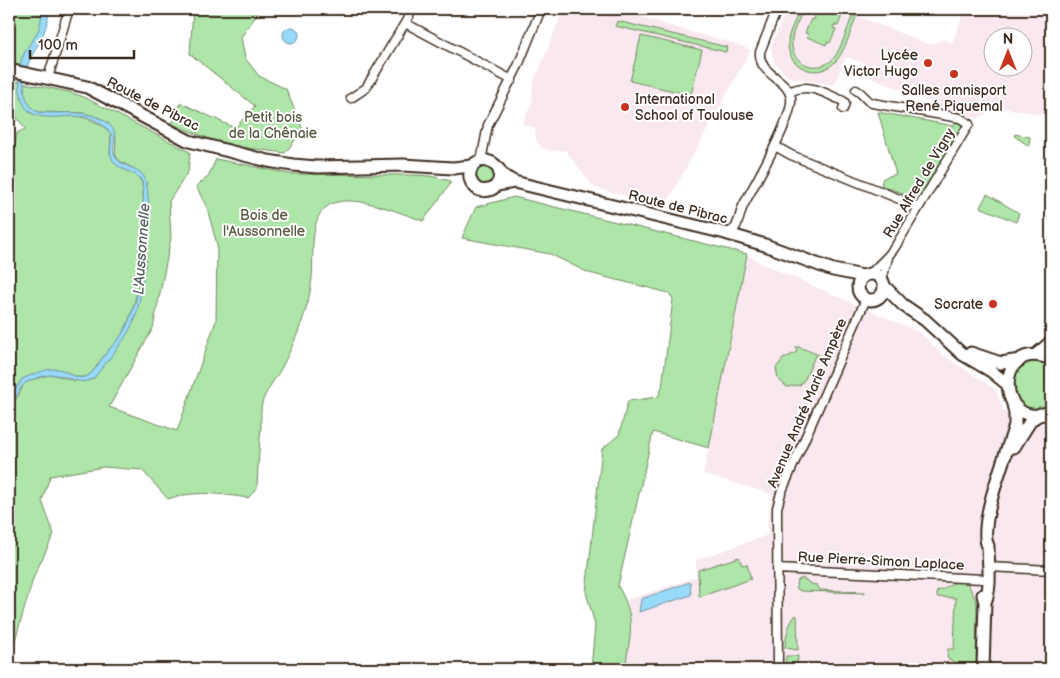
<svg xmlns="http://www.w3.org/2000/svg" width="1060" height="678" font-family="'Balsamiq Sans',sans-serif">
	<rect width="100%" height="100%" fill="#fff"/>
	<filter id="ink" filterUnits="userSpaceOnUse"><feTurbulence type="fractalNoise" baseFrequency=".02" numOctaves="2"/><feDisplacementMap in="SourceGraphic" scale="10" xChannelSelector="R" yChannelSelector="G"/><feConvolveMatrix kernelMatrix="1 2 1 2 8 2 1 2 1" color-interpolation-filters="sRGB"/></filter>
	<g filter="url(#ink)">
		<!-- built -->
		<path fill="#f9e8ef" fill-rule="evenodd" d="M560,9H616L680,29L736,44L751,50L665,206L595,188L565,150L551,151L542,148L536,140L535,128L522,124L532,103L533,85L560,18L558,14Z
			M787,9H860V17L930,45L943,39L952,43L965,9H1051V116L1003,108L992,110L978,118L934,110L935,103L862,74L866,64L846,57L834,85L789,77L774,62L771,47ZM992,38H1022V68H992Z
			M747,254L760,263L919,332L943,355L996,390L1004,412L1039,424L1051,420V669H625L632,625L627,600L696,577V560L768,535L767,524L773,494L703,474L709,448Z"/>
		<!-- green -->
		<path fill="#aee5a8" stroke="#748863" d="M9,9H46L44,22L24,66L9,64Z
			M193,9H261L241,37L245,58L259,76L286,89L303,130L285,153L225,145L172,124L181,103L235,128L255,106L190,54Z
			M800,9H804C799,19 790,34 792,46C794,66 819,73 833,59C841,50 850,21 855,9H859C853,24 845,54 833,64C816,79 789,68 788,45C787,33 796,20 800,9Z
			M814,9H840V10L843,12L838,26L834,25L833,28L836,29L830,43L827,42L826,45L807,37L808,34L805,33L811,19L814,20L815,17L812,15Z
			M617,21L727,47L726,52L615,26Z
			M641,36L702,50L691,95L630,81Z
			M9,80L69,92L84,97L190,152L188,172L169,201L171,238L153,328L109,407L177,431L216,321L217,245L207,208L196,186L208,177L216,159L290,174L414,175L430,176L451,181L449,186L423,221C400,213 346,189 325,208C309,221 314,259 312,278C309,309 296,340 282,367C276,378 267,389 263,400C260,408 261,419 261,427C259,447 258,467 257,488L248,498C222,494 194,490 168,499L142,470L104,467L50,476L42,501L54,534L34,576L9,661V405L17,398L24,383L31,380L52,374L74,381L94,378L135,320L146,260L148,229L146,182L136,170L118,160L115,154L116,138L109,124L100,118L84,113L38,112L32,109L25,97L30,113C58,115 92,111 111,134L110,153L125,170L137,175L142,183C147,223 143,293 125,329C119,341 112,345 104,356C99,362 93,375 84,377C74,379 67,370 59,370C47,371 33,376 22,379L9,400V171L17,133L25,129C23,124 18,121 16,116C8,100 9,97 9,80Z
			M878,112L954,126L955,121L961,123L962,127L921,195L917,194L915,198L881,185L883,178L896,174Z
			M1015,134L1030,137L1029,146L1014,136Z
			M484,164L493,168L495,178L490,185L480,186L473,178L475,169Z
			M987,194L1019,213L1016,222L980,207Z
			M514,197L747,254L709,448L653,432L618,586C637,619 630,634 625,669H591L595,625L586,592L602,449L619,435L628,401L658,397L662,387L673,299L669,293L589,273L550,254L462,238L476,207Z
			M796,347H799L819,355L820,357L815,356L805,379L800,385L787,387L778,379L776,368L783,359L797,352Z
			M1030,360L1051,364V405L1040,410H1031L1023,407L1017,401L1012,377L1016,369Z
			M739,557L742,565L747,564L751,579L699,597L698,570Z
			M802,578L811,584L817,585L820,590L865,592V593L801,591L797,589L796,584L797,581Z
			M957,582H968L969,586L977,603L976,669H955L954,662L947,658L948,649H954L956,598L937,597V591C945,590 949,584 957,582Z
			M796,615L797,616L798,650L785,648C785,639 789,621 796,615Z
			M786,656H798L797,666L785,669Z"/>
		<!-- water -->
		<path fill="#98dafa" stroke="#7394a2" d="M43,9H50C48,19 46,29 41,39C38,46 33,52 30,60C22,76 20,103 38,112C58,115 81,109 99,118C128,132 106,144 117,159C123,167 137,167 143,175C156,192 143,297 135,318C128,338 107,361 94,378C80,387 70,376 56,375C48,374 36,378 29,381C19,385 18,399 9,405V400L22,379C32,375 44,369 55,369C66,368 76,382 87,376C95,372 99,362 104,356C112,345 119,341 125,329C143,294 143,251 143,212C143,203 144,192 142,182C138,170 115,172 111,156C109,149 112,141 111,134C106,127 98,121 90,118C66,111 28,130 21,96C19,86 19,71 21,61C24,50 33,41 38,31C41,25 41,16 43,9Z
			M283 35a8 8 0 1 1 16 0a8 8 0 1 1-16 0Z
			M690,582L691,595L639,612L641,599Z"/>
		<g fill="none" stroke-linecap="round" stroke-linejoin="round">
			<!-- street casing -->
			<g stroke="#3b2a1e" stroke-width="11">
				<path id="street" d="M413,9L405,23L512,80
					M48,78L69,9
					M856,90C863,93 865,100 872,103L960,118L969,124L895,247L888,256L871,273
					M789,92C809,82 824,93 843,101L845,103L843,109
					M351,98L366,88L405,23
					M775,146L791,155L919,207
					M481,161L488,125L518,66L541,9
					M725,233C729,232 732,232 735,228C739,222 740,213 743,206C754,185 794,117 791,98C788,78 758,75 760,52L777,9
					M882,279L888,258
					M988,567L1051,570
					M777,569L983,579
					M778,669L777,508L781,493L866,299"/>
			</g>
			<!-- secondary casing -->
			<g stroke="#3b2a1e" stroke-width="15">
				<path id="secondary" d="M9,70L87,87L189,141L268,161L293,165L317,167L403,165L453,168L472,166
					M499,170C502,184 493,193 479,190C461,180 472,154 490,162C497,164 499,171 504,176C507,178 511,180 514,182
					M497,185L514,182L725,233L765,245L833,270L863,276
					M858 287a13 13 0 1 1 26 0a13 13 0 1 1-26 0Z
					M884,286L903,305L925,320L962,354L991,371L1007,384
					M971,353L1001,363L1020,360
					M1036,355L1051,342
					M1051,359C991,335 997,437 1051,411
					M1014,447L1031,420L1040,414
					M983,595L985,602L983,669
					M985,602C992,587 988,563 988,546C977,525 1008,450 1015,425V413L1012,400"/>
			</g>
			<!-- street -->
			<use href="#street" stroke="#fff" stroke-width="8"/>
			<!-- secondary -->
			<use href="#secondary" stroke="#fff" stroke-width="11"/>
		</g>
	</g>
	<!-- markers -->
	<g fill="#c8321e" stroke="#fff" stroke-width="2">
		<circle cx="928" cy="63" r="5"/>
		<circle cx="954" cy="74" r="5"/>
		<circle cx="625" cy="107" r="5"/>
		<circle cx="993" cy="304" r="5"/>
	</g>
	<g text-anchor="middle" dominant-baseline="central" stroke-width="4" stroke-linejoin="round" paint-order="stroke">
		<!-- poi labels -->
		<g font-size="14" fill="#3b2a1e" stroke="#fff" text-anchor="end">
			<text x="918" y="55">Lycée<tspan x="918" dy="16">Victor Hugo</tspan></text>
			<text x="954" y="90" text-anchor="middle">Salles omnisport<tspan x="954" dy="16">René Piquemal</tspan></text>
			<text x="635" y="99" text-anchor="start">International<tspan x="635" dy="16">School of Toulouse</tspan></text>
			<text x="983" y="304">Socrate</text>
		</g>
		<!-- street labels -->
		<g font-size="14" fill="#3b2a1e" stroke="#fff">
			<text transform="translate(153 104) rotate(27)">Route de Pibrac</text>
			<text transform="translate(919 183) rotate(-59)">Rue Alfred de Vigny</text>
			<text transform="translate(678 207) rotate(14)">Route de Pibrac</text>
			<text transform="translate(807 403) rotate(-67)">Avenue André Marie Ampère</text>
			<text transform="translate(881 561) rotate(3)">Rue Pierre-Simon Laplace</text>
		</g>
		<!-- park labels -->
		<g font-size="14" fill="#585940" stroke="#fff">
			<text x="273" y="117">Petit bois<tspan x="273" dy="16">de la Chênaie</tspan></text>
			<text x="264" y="215">Bois de<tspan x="264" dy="16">l'Aussonnelle</tspan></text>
		</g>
		<!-- water labels -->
		<g font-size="15" font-style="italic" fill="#575f60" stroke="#fff">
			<text transform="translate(142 249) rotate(-86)">L'Aussonnelle</text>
		</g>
	</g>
	<!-- margin -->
	<rect width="1060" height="678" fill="none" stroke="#fff" stroke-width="30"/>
	<rect x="15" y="15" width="1030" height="648" fill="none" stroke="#3b2a1e" stroke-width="2" filter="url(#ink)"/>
	<!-- north arrow -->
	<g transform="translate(1008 52)"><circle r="24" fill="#ffffff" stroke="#b1aaa5"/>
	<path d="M0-4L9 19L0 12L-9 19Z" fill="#c8321e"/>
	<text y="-8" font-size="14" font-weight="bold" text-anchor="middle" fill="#3b2a1e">N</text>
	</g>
	<!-- scale -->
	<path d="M30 50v8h104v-8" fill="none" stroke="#3b2a1e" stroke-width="2.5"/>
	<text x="38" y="50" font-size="15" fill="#3b2a1e" stroke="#ffffff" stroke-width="4" paint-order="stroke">100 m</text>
</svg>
